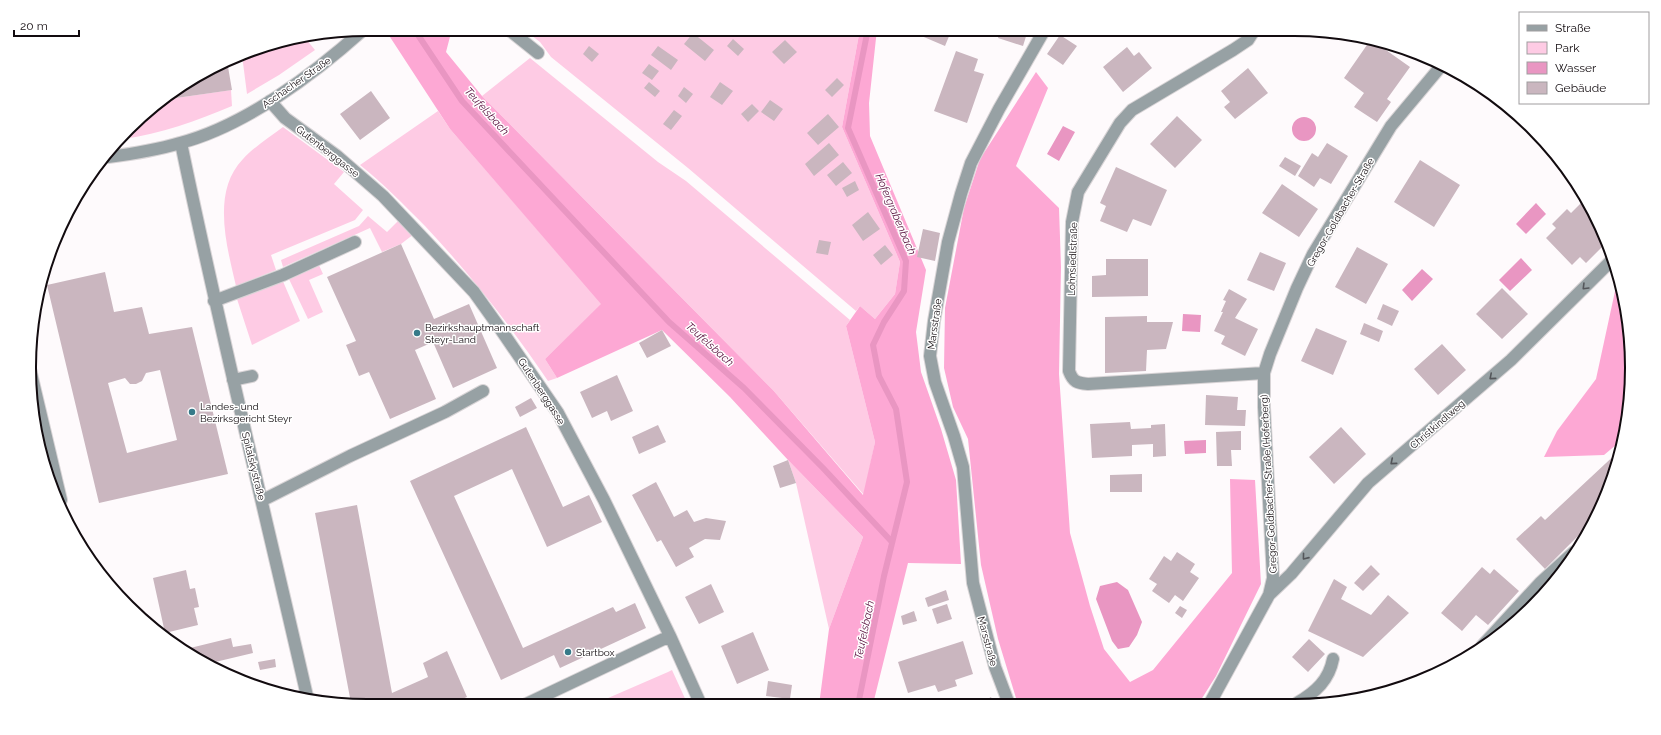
<svg xmlns="http://www.w3.org/2000/svg" width="1661" height="735" font-family="Raleway,sans-serif">
<style>
.green{fill:#fecbe4}
.forest{fill:#fda8d4}
.water{fill:#e996c2}
.lines{fill:none;stroke-linecap:round;stroke-linejoin:round}
.stream{stroke:#e996c2;stroke-width:6}
.building{fill:#cab6bf;fill-rule:evenodd}
.minor-casing{stroke:#d8d4d6;stroke-width:14}
.minor{stroke:#97a1a4;stroke-width:12}
.oneway{stroke:#54565a}
.poi-dot{fill:#367a89;stroke:#fff;stroke-width:1.5}
.labels{text-anchor:middle;stroke-width:3;stroke-linejoin:round;paint-order:stroke}
.street-label{font-size:10px;fill:#120b0f;stroke:#fff}
.poi-label{font-size:10px;fill:#120b0f;stroke:#fff;text-anchor:start}
.water-label{font-size:11px;font-style:italic;fill:#59103e;stroke:#fff}
.rim{fill:none;stroke:#120b0f;stroke-width:2}
</style>
<rect width="100%" height="100%" fill="#fefafc"/>
<!-- green -->
<path class="green" d="M 523,29 L 544,29 L 548,34 L 551,29 L 860,29 L 842,127 L 900,262 L 895,294 L 875,319 L 860,306 L 856,311 L 688,168 L 551,57 L 540,42 Z
M 306,39 L 315,50 L 279,75 L 247,94 L 242,55 L 258,47 Z
M 530,58 L 658,162 L 686,181 L 850,320 L 846,326 L 875,442 L 864,495 L 773,390 L 482,96 Z
M 231,90 L 232,106 C 196,121 161,134 123,139 L 136,123 L 144,122 L 143,115 L 144,113 L 162,100 Z
M 438,111 L 450,129 L 602,304 L 545,359 L 557,378 L 548,381 C 510,325 471,275 425,226 C 404,205 383,183 360,165 Z
M 283,127 L 344,172 L 334,184 L 363,210 L 355,220 L 271,255 L 276,270 L 236,286 C 227,247 211,192 243,159 C 254,147 270,137 283,127 Z
M 368,216 L 387,232 L 398,221 L 414,234 L 401,244 L 382,252 L 370,228 L 283,267 L 281,260 L 359,226 Z
M 318,263 L 323,274 L 309,280 L 323,312 L 308,319 L 288,277 Z
M 282,279 L 300,321 L 252,345 L 237,299 Z
M 788,460 L 863,537 L 829,629 L 796,483 Z
M 672,670 L 688,705 L 592,705 L 668,672 Z"/>
<!-- forest -->
<path class="forest" d="M 395,29 L 452,29 L 446,52 L 482,96 L 773,390 L 863,495 L 875,442 L 846,326 L 860,306 L 875,319 L 895,294 L 900,262 L 842,127 L 860,29 L 877,29 L 869,103 L 870,136 L 926,270 L 916,332 L 921,372 L 941,429 L 956,480 L 961,564 L 908,563 L 873,704 L 819,705 L 829,629 L 863,537 L 788,460 L 730,397 L 662,330 L 557,378 L 545,359 L 601,304 L 450,129 L 390,37 Z
M 1036,72 L 1048,88 L 1016,166 L 1059,208 L 1061,267 L 1059,374 L 1070,533 L 1090,606 L 1104,649 L 1130,682 L 1153,670 L 1232,573 L 1230,479 L 1255,480 L 1261,584 L 1216,676 L 1199,703 L 1019,704 L 1016,698 L 998,639 L 981,565 L 968,439 L 953,407 L 944,368 L 945,308 L 964,208 L 980,159 Z
M 1620,279 L 1631,346 L 1629,412 L 1623,439 L 1604,455 L 1544,457 L 1557,431 L 1596,379 L 1617,282 Z"/>
<!-- water -->
<path class="water" d="M1292 129a12 12 0 1 1 24 0a12 12 0 1 1-24 0Z
M 1063,126 L 1075,132 L 1059,161 L 1047,154 Z
M 1536,203 L 1546,214 L 1526,234 L 1516,224 Z
M 1521,258 L 1532,270 L 1510,291 L 1499,280 Z
M 1422,269 L 1433,279 L 1412,301 L 1402,290 Z
M 1183,314 L 1201,315 L 1200,332 L 1182,331 Z
M 1206,440 L 1206,453 L 1185,454 L 1184,441 Z
M 1117,582 L 1128,590 L 1142,622 L 1137,635 L 1129,647 L 1118,649 L 1112,641 L 1096,599 L 1100,586 Z"/>
<g class="lines">
<!-- stream -->
<path class="stream" d="M 414,29 L 462,101 L 669,322 L 744,388 L 823,468 L 892,542
M 858,705 L 884,576 L 907,482 L 896,409 L 879,376 L 873,345 L 884,322 L 904,291 L 906,261 L 848,128 L 868,29"/>
</g>
<!-- building -->
<path class="building" d="M 905,29 L 952,29 L 945,46 Z
M 1001,29 L 1028,30 L 1023,46 L 998,38 Z
M 693,33 L 714,50 L 705,61 L 684,44 Z
M 1060,35 L 1077,46 L 1063,65 L 1047,54 Z
M 733,39 L 744,49 L 738,56 L 727,46 Z
M 785,40 L 797,52 L 784,64 L 772,52 Z
M 1369,42 L 1376,43 L 1410,67 L 1387,99 L 1391,102 L 1377,122 L 1354,107 L 1364,93 L 1344,78 Z
M 589,46 L 599,54 L 592,62 L 583,54 Z
M 658,46 L 678,60 L 671,70 L 651,55 Z
M 1127,47 L 1134,56 L 1139,52 L 1152,68 L 1123,92 L 1103,67 Z
M 956,51 L 978,59 L 974,71 L 984,74 L 967,123 L 934,111 Z
M 227,61 L 232,90 L 162,100 L 198,74 Z
M 649,64 L 659,71 L 652,80 L 642,73 Z
M 1248,68 L 1268,93 L 1235,119 L 1224,107 L 1230,102 L 1221,91 Z
M 837,78 L 844,85 L 832,97 L 825,90 Z
M 649,82 L 660,91 L 655,97 L 644,88 Z
M 720,82 L 733,91 L 722,105 L 710,97 Z
M 684,87 L 693,94 L 686,103 L 678,96 Z
M 371,91 L 390,118 L 360,140 L 340,114 Z
M 770,100 L 783,109 L 774,121 L 761,112 Z
M 752,104 L 759,111 L 748,122 L 741,114 Z
M 674,110 L 682,116 L 671,130 L 663,124 Z
M 828,114 L 839,127 L 818,145 L 807,133 Z
M 1177,116 L 1202,140 L 1175,168 L 1150,144 Z
M 829,143 L 839,155 L 814,176 L 805,164 Z
M 1327,143 L 1348,156 L 1331,184 L 1320,178 L 1314,187 L 1298,176 L 1312,153 L 1318,157 Z
M 1285,157 L 1301,166 L 1295,176 L 1279,166 Z
M 1420,160 L 1460,185 L 1434,227 L 1394,202 Z
M 843,162 L 852,173 L 836,186 L 827,175 Z
M 1116,167 L 1167,190 L 1151,226 L 1133,219 L 1127,232 L 1100,221 L 1106,206 L 1100,203 Z
M 855,181 L 859,190 L 847,197 L 842,188 Z
M 1282,184 L 1318,209 L 1299,237 L 1262,213 Z
M 1581,203 L 1598,221 L 1603,234 L 1600,237 L 1606,243 L 1586,263 L 1580,257 L 1572,265 L 1546,238 L 1556,228 L 1552,224 L 1567,209 L 1571,213 Z
M 868,212 L 880,229 L 863,241 L 852,225 Z
M 923,229 L 940,233 L 935,261 L 917,257 Z
M 819,240 L 831,242 L 828,255 L 816,253 Z
M 401,244 L 434,319 L 469,304 L 497,368 L 453,388 L 433,342 L 415,350 L 436,399 L 390,419 L 369,372 L 359,376 L 346,345 L 356,341 L 327,277 Z
M 885,245 L 893,255 L 881,265 L 873,255 Z
M 1357,247 L 1388,264 L 1366,304 L 1335,287 Z
M 1260,252 L 1286,263 L 1274,291 L 1247,280 Z
M 1106,259 L 1148,259 L 1148,296 L 1092,297 L 1092,276 L 1106,275 Z
M 105,272 L 114,312 L 142,307 L 149,334 L 192,327 L 228,474 L 99,503 L 47,285 ZM 160,370 L 177,440 L 127,453 L 108,383 L 125,378 L 130,384 L 136,384 L 142,381 L 146,373 Z
M 1502,288 L 1528,314 L 1502,339 L 1476,314 Z
M 1229,289 L 1247,299 L 1235,318 L 1258,329 L 1245,356 L 1221,344 L 1225,336 L 1214,331 L 1223,312 L 1221,312 L 1226,301 L 1223,300 Z
M 1383,304 L 1399,311 L 1392,326 L 1377,319 Z
M 1147,316 L 1147,322 L 1173,322 L 1166,349 L 1147,350 L 1146,371 L 1105,373 L 1105,317 Z
M 1364,323 L 1383,331 L 1379,342 L 1360,334 Z
M 1316,328 L 1347,341 L 1333,375 L 1301,361 Z
M 662,330 L 671,346 L 647,358 L 639,343 Z
M 1442,344 L 1466,370 L 1438,395 L 1414,369 Z
M 617,375 L 633,411 L 611,421 L 607,411 L 592,418 L 580,392 Z
M 1206,395 L 1238,397 L 1237,410 L 1246,410 L 1245,426 L 1205,425 Z
M 531,398 L 537,408 L 520,417 L 515,407 Z
M 1130,422 L 1131,429 L 1151,428 L 1151,425 L 1165,424 L 1166,456 L 1153,457 L 1153,444 L 1132,445 L 1132,456 L 1092,458 L 1090,424 Z
M 658,425 L 666,442 L 639,454 L 632,437 Z
M 526,427 L 563,507 L 589,495 L 602,522 L 547,547 L 512,469 L 454,496 L 523,648 L 613,607 L 616,612 L 635,603 L 646,628 L 560,668 L 554,655 L 501,680 L 410,481 Z
M 1341,427 L 1366,454 L 1334,484 L 1309,457 Z
M 1241,431 L 1241,450 L 1231,450 L 1232,466 L 1217,466 L 1216,432 Z
M 1620,450 L 1614,477 L 1587,527 L 1545,569 L 1516,539 L 1541,516 L 1545,520 Z
M 788,460 L 796,483 L 780,488 L 773,466 Z
M 1142,474 L 1142,492 L 1110,492 L 1110,475 Z
M 656,482 L 674,517 L 687,510 L 694,522 L 706,518 L 726,521 L 720,540 L 705,539 L 689,548 L 694,557 L 676,567 L 661,540 L 657,542 L 632,495 Z
M 357,505 L 392,693 L 428,677 L 423,663 L 447,651 L 467,697 L 445,706 L 368,706 L 351,703 L 315,513 Z
M 1177,552 L 1195,564 L 1190,572 L 1199,578 L 1183,601 L 1175,595 L 1169,603 L 1152,591 L 1157,584 L 1149,579 L 1164,556 L 1171,561 Z
M 1371,565 L 1380,574 L 1363,591 L 1354,583 Z
M 1482,567 L 1490,574 L 1494,569 L 1519,591 L 1488,625 L 1476,615 L 1462,631 L 1441,613 Z
M 186,570 L 190,589 L 195,588 L 199,607 L 194,608 L 198,625 L 165,633 L 153,578 Z
M 1334,579 L 1347,587 L 1341,599 L 1371,615 L 1388,595 L 1409,613 L 1363,657 L 1308,631 Z
M 711,584 L 724,612 L 699,624 L 685,597 Z
M 946,590 L 949,600 L 928,607 L 925,598 Z
M 947,604 L 952,619 L 937,624 L 932,609 Z
M 1180,606 L 1187,610 L 1182,618 L 1175,613 Z
M 914,611 L 917,621 L 903,625 L 901,616 Z
M 753,632 L 769,670 L 737,684 L 721,646 Z
M 231,638 L 233,647 L 251,644 L 253,653 L 211,663 L 186,649 Z
M 1309,639 L 1325,654 L 1308,672 L 1292,657 Z
M 963,641 L 973,674 L 955,680 L 957,686 L 938,692 L 935,685 L 908,693 L 898,662 Z
M 275,659 L 276,667 L 260,670 L 258,662 Z
M 768,681 L 792,685 L 790,699 L 766,696 Z
M 991,697 L 994,704 L 979,704 Z"/>
<g class="lines">
<!-- minor casing -->
<g class="minor-casing">
<path id="minor" d="M 508,29 L 538,53
M 1255,29 L 1248,40 L 1233,50 L 1132,110 L 1120,123 L 1078,192 L 1072,222 L 1069,371 C 1073,382 1077,383 1088,384 L 1264,373
M 270,101 L 285,118 L 337,156 L 383,196 L 474,292 L 499,327 L 558,413 L 604,500 L 670,636 L 701,705
M 181,143 C 219,328 265,512 307,696
M 108,157 C 132,154 157,150 180,143 C 245,126 314,74 363,30
M 214,301 L 283,275 L 355,242
M 29,365 L 61,500
M 233,380 L 252,376
M 263,500 L 350,456 L 445,412 L 483,391
M 1269,595 L 1291,574 L 1368,483 L 1511,360 L 1613,259
M 1482,646 L 1540,583 L 1574,552
M 1210,703 L 1269,595 L 1273,578 L 1264,407 L 1264,373 L 1270,354 L 1297,288 L 1313,254 L 1391,126 L 1442,65
M 1297,703 C 1316,692 1329,680 1333,659
M 1009,704 L 995,667 L 973,583 L 963,467 L 954,436 L 935,382 L 930,356 L 934,321 L 948,242 L 961,194 L 971,163 L 999,109 L 1045,29
M 522,706 L 670,636"/>
</g>
<!-- minor -->
<use href="#minor" class="minor"/>
</g>
<!-- one-way arrows -->
<defs><path id="oneway-chevron" d="M-2-3.5L2.5 0L-2 3.5" fill="none" stroke-width="1.6" stroke-linecap="round" stroke-linejoin="round"/></defs>
<g class="oneway">
<use href="#oneway-chevron" transform="translate(1585 287) rotate(135)"/>
<use href="#oneway-chevron" transform="translate(1492 377) rotate(139)"/>
<use href="#oneway-chevron" transform="translate(1393 462) rotate(140)"/>
<use href="#oneway-chevron" transform="translate(1305 557) rotate(129)"/>
</g>
<!-- markers -->
<g class="poi-dot">
<circle cx="417" cy="333" r="4"/>
<circle cx="192" cy="412" r="4"/>
<circle cx="568" cy="652" r="4"/>
</g>
<g class="labels">
<!-- street labels -->
<g class="street-label">
<text transform="translate(296 82) rotate(-35)" y="4">Aschacher Straße</text>
<text transform="translate(328 151) rotate(38)" y="4">Gutenberggasse</text>
<text transform="translate(1340 212) rotate(-60)" y="4">Gregor-Goldbacher-Straße</text>
<text transform="translate(1072 259) rotate(-88)" y="4">Lohnsiedlstraße</text>
<text transform="translate(934 324) rotate(-82)" y="4">Marsstraße</text>
<text transform="translate(542 391) rotate(57)" y="4">Gutenberggasse</text>
<text transform="translate(1437 424) rotate(-41)" y="4">Christkindlweg</text>
<text transform="translate(254 466) rotate(76)" y="4">Spitalskystraße</text>
<text transform="translate(1268 484) rotate(-93)" y="4">Gregor-Goldbacher-Straße (Hoferberg)</text>
<text transform="translate(988 641) rotate(75)" y="4">Marsstraße</text>
</g>
<!-- poi labels -->
<g class="poi-label">
<text x="425" y="331">Bezirkshauptmannschaft<tspan x="425" dy="12">Steyr-Land</tspan></text>
<text x="200" y="410">Landes- und<tspan x="200" dy="12">Bezirksgericht Steyr</tspan></text>
<text x="576" y="656">Startbox</text>
</g>
<!-- water labels -->
<g class="water-label">
<text transform="translate(487 111) rotate(48)" y="4">Teufelsbach</text>
<text transform="translate(896 214) rotate(67)" y="4">Hofergrabenbach</text>
<text transform="translate(710 344) rotate(42)" y="4">Teufelsbach</text>
<text transform="translate(864 630) rotate(-78)" y="4">Teufelsbach</text>
</g>
</g>
<!-- crop -->
<path d="M0 0H1661V735H0ZM367 36H1294A331 331 0 0 1 1625 367V368A331 331 0 0 1 1294 699H367A331 331 0 0 1 36 368V367A331 331 0 0 1 367 36Z" fill="#fff" fill-rule="evenodd"/>
<path class="rim" d="M367 36H1294A331 331 0 0 1 1625 367V368A331 331 0 0 1 1294 699H367A331 331 0 0 1 36 368V367A331 331 0 0 1 367 36Z"/>
<!-- legend -->
<rect x="1519" y="12" width="130" height="92" fill="#ffffff" stroke="#a09d9f"/>
<rect x="1527" y="25" width="20" height="6" fill="#97a1a4" stroke="#a09d9f"/>
<text x="1555" y="32" font-size="12" fill="#120b0f">Straße</text>
<rect x="1527" y="42" width="20" height="12" fill="#fecbe4" stroke="#a09d9f"/>
<text x="1555" y="52" font-size="12" fill="#120b0f">Park</text>
<rect x="1527" y="62" width="20" height="12" fill="#e996c2" stroke="#a09d9f"/>
<text x="1555" y="72" font-size="12" fill="#120b0f">Wasser</text>
<rect x="1527" y="82" width="20" height="12" fill="#cab6bf" stroke="#a09d9f"/>
<text x="1555" y="92" font-size="12" fill="#120b0f">Gebäude</text>
<!-- scale -->
<path d="M14 30v6h65v-6" fill="none" stroke="#120b0f" stroke-width="2"/>
<text x="20" y="30" font-size="12" fill="#120b0f" stroke="#ffffff" stroke-width="3" paint-order="stroke">20 m</text>
</svg>
